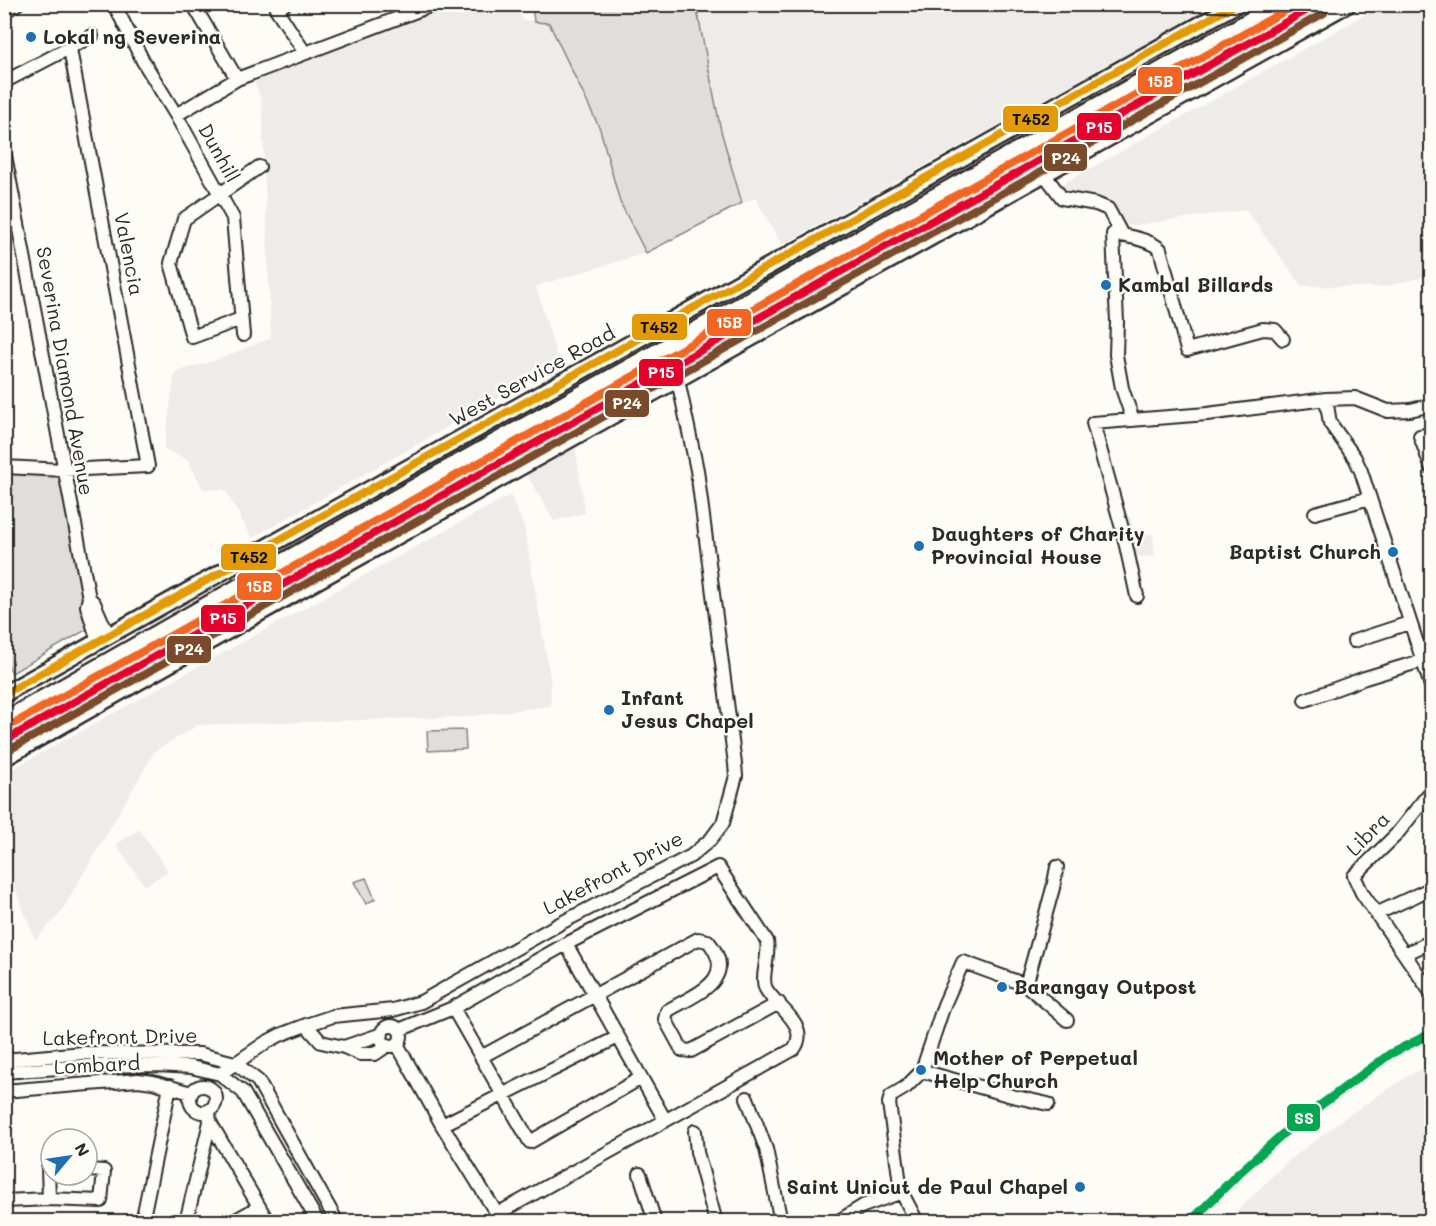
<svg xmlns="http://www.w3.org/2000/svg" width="1436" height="1226" font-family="Mali,sans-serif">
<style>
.built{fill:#edece8}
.green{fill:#dfdeda;stroke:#858482;stroke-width:1.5}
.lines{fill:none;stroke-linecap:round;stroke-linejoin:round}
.minor-casing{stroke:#2b2b2b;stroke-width:16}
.major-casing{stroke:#2b2b2b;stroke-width:20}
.highway-casing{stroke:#2b2b2b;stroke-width:21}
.minor{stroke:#fdfcf7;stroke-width:12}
.major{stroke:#fdfcf7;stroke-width:15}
.highway{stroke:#fdfcf7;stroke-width:16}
.bus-1-casing{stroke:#fdfcf7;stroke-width:12}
.bus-2-casing{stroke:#fdfcf7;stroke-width:12}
.bus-3-casing{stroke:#fdfcf7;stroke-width:12}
.bus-4-casing{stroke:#fdfcf7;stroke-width:12}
.bus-1{stroke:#e4002b;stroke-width:8}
.bus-2{stroke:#7a4b2a;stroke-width:8}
.bus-3{stroke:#f26522;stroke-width:8}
.bus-4{stroke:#e39a04;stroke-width:8}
.rail-1-casing{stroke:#fdfcf7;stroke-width:14}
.rail-1{stroke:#00a651;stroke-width:9}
.poi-dot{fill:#1f6fb2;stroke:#fdfcf7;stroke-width:2}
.labels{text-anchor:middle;stroke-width:5;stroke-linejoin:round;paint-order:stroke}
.poi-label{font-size:20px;font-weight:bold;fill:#2b2b2b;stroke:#fdfcf7;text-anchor:start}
.street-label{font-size:20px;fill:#2b2b2b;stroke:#fdfcf7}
.line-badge{stroke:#fdfcf7;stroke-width:2}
.badge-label{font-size:16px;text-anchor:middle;font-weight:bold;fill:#fff}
.pale-badge-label{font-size:16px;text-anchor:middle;font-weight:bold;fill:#111}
</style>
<rect width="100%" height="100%" fill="#fdfcf7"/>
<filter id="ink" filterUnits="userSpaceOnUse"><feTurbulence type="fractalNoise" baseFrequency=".0167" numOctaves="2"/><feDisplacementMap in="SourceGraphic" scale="12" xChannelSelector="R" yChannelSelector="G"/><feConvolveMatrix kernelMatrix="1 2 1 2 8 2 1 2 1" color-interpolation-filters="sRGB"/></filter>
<g filter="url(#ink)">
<!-- built -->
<path class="built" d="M 457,5 L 516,5 L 523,20 L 549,22 L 600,129 L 620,202 L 646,253 L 536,286 L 559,364 L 252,538 L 225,490 L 203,489 L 188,460 L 164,449 L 175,372 L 214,361 L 271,338 L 262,101 L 253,79 Z
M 696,5 L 1214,5 L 782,245 L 755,198 L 742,203 L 721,131 Z
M 1382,5 L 1431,5 L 1431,275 L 1384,287 L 1302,286 L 1246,210 L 1119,227 L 1113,210 L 1059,186 Z
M 575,445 L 585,513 L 554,521 L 525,472 Z
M 510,495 L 524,526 L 550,677 L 551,706 L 464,717 L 198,725 L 155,751 L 60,914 L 35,940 L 7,867 L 5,867 L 5,773 Z
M 1130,516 L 1134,535 L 1153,534 L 1155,556 L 1129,557 L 1121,518 Z
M 139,829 L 168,871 L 145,886 L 116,845 Z
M 1431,1064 L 1431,1221 L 1227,1221 L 1287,1162 L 1346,1117 L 1405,1078 Z"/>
<!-- green -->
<path class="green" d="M 532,5 L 696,5 L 721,131 L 742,203 L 646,253 L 620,202 L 600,129 L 549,23 L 534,22 Z
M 4,472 L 60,476 L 87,613 L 91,627 L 12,673 L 4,657 Z
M 465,730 L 466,749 L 428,751 L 427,731 Z
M 366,878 L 375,899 L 366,904 L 354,882 Z"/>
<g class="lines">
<!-- minor casing -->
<g class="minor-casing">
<path id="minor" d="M 114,4 L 143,61 L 176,115 L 233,218 L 243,335
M 193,4 L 237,79
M 285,4 L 277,10 L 305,53
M 4,12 L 17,4
M 4,82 L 92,36
M 176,115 L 237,79 L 435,4
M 4,150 L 89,598 L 87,606 L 98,641
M 1044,174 L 1062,198 L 1096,204 L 1108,209 L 1122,235
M 241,319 L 192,337 L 171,263 L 184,219 L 259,167
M 1326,399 L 1330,423 L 1355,458 L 1361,471 L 1432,689
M 1133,420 L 1122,388 L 1116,355 L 1117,322 L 1113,234 C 1128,236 1148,239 1160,249 L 1187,350 L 1263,329 L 1275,330 L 1283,339
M 1432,434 L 1420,436 L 1432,469
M 4,467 L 64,470 L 148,466 L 70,49
M 1315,513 L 1370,498
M 1137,596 L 1123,532 L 1093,423 L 1207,414 L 1326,399 L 1355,398 L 1388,411 L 1410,410 L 1432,405
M 89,598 L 94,603 L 108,635
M 1354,641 L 1409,623
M 1305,700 L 1365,678 L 1421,661
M 1432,794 L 1427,796 L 1396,835 L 1354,876 L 1362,893 L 1432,994
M 1378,913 L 1432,888
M 566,944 L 665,1120
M 1405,954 L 1432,941
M 1026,985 L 1053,888 L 1057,867
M 453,1008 L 530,1142 L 641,1078
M 306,1025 L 321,1042 L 344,1047 L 360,1054 L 375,1054 L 388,1045
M381 1036a10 10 0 1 1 20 0a10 10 0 1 1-20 0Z
M 397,1044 L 442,1125 L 497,1214 L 794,1049 C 811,1025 776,1007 766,989 C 760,978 770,955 767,941 L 718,867 L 566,944 L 453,1008 L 399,1030
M 344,1047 L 382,1034
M 481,1057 L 698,939 L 708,941 C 740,980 695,994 667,1011 L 665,1019 L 682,1050 L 691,1051 L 779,1003
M 4,1060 L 83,1053 L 200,1054 L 235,1063 L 258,1081 L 337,1222
M 922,1071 L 1012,1096 L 1048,1104
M 4,1072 L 86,1066 L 158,1065 L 191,1067 L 220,1074 L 243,1092 L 318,1222
M 220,1074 L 265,1043 L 280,1035 L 306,1025 L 333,1016 L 393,1010 L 421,1002 L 559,924 L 691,856 L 711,839 L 723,823 L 736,776 L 735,764 L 697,470 L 678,380
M190 1099a13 13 0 1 1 26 0a13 13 0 1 1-26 0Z
M 4,1091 L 138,1080 L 153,1082 L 191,1093
M 747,1098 L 766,1149 L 781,1222
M 209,1111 L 210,1122 L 268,1222
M 442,1125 L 618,1037
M 695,1131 L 697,1152 L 716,1222
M 640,1174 L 655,1222
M 49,1199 L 48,1168 L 51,1168
M 4,1201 L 49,1199 L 101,1201 L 104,1171 L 87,1170
M 142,1222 L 170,1086
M 186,1222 L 210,1122
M 232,1222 L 259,1207
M 837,1222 L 863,1206 L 902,1192
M 917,1222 L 901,1191 L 889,1103 L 891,1096 L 906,1087 L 922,1071 L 944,1005 L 963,962 L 1026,985 L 1067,1020
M 1083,1222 L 1086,1222"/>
</g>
<!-- major casing -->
<g class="major-casing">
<path id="major" d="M 4,694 L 1237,4
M 4,758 L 238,625 L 1348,4"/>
</g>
<!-- highway casing -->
<g class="highway-casing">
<path id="highway" d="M 4,721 L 371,512 L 1280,4
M 4,741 L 1319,4"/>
</g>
<!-- minor -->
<use href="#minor" class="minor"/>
<!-- major -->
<use href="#major" class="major"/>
<!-- highway -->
<use href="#highway" class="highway"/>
<!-- bus-1 casing -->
<g class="bus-1-casing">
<path id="bus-1" d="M 4,741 L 1318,4"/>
</g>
<!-- bus-2 casing -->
<g class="bus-2-casing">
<path id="bus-2" d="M 9,750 L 1324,13"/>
</g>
<!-- bus-3 casing -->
<g class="bus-3-casing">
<path id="bus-3" d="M 4,729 L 1297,4"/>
</g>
<!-- bus-4 casing -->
<g class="bus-4-casing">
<path id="bus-4" d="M 4,694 L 1236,4"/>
</g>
<!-- bus-1 -->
<use href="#bus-1" class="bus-1"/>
<!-- bus-2 -->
<use href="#bus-2" class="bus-2"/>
<!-- bus-3 -->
<use href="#bus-3" class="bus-3"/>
<!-- bus-4 -->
<use href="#bus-4" class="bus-4"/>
<!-- rail-1 casing -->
<g class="rail-1-casing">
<path id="rail-1" d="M 1190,1222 L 1239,1173 L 1287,1130 L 1390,1054 L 1432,1033"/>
</g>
<!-- rail-1 -->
<use href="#rail-1" class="rail-1"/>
</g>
</g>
<!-- markers -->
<g class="poi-dot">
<circle cx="31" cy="37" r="6"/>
<circle cx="1106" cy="285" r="6"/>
<circle cx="919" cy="546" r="6"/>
<circle cx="1393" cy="552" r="6"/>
<circle cx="609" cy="710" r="6"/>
<circle cx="1002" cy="987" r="6"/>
<circle cx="921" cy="1070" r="6"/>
<circle cx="1080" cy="1187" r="6"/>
</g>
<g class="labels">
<!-- poi labels -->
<g class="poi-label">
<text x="43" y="44">Lokal ng Severina</text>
<text x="1118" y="292">Kambal Billards</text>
<text x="931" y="541">Daughters of Charity<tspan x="931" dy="23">Provincial House</tspan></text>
<text x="1381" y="559" text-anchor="end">Baptist Church</text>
<text x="621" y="705">Infant<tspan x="621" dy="23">Jesus Chapel</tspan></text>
<text x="1014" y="994">Barangay Outpost</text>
<text x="933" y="1065">Mother of Perpetual<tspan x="933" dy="23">Help Church</tspan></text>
<text x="1068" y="1194" text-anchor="end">Saint Unicut de Paul Chapel</text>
</g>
<!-- street labels -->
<g class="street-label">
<text transform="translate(219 153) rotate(61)" y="7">Dunhill</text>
<text transform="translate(129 254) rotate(79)" y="7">Valencia</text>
<text transform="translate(65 371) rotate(80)" y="7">Severina Diamond Avenue</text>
<text transform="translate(532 376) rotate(-29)" y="7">West Service Road</text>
<text transform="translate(1368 834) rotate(-46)" y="7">Libra</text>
<text transform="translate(613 873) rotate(-28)" y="7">Lakefront Drive</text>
<text transform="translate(120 1037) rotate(-1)" y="7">Lakefront Drive</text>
<text transform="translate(97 1065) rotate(-3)" y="7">Lombard</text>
</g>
</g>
<g class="line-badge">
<rect x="1137" y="66" width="46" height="29" rx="6" fill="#f26522"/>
<rect x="1002" y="105" width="57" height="28" rx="6" fill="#e39a04"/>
<rect x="1076" y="112" width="46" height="29" rx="6" fill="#e4002b"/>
<rect x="1043" y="143" width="45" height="29" rx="6" fill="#7a4b2a"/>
<rect x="706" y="308" width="46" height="29" rx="6" fill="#f26522"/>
<rect x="631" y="313" width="57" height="28" rx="6" fill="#e39a04"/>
<rect x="638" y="358" width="46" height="29" rx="6" fill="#e4002b"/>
<rect x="604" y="389" width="46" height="29" rx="6" fill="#7a4b2a"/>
<rect x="220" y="543" width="57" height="28" rx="6" fill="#e39a04"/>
<rect x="236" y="572" width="46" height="29" rx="6" fill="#f26522"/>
<rect x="200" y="604" width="46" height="29" rx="6" fill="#e4002b"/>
<rect x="166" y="635" width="46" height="29" rx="6" fill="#7a4b2a"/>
<rect x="1286" y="1103" width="35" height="29" rx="6" fill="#00a651"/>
</g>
<g class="badge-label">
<text x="1160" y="87">15B</text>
<text x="1099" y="133">P15</text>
<text x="1066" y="164">P24</text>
<text x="729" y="328">15B</text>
<text x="661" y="378">P15</text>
<text x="627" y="409">P24</text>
<text x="259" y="592">15B</text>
<text x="223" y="624">P15</text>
<text x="189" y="655">P24</text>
<text x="1304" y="1124">SS</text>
</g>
<g class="pale-badge-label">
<text x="1031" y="125">T452</text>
<text x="659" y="333">T452</text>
<text x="249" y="563">T452</text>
</g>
<!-- margin -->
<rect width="1436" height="1226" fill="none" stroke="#fdfcf7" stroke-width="24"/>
<rect x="12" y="12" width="1412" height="1202" fill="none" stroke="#2b2b2b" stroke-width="2" filter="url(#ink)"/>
<!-- north arrow -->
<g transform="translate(69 1157) rotate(61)"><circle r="28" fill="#fdfcf7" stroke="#a9a8a5" stroke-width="1.5"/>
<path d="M0-4.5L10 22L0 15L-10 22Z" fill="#1f6fb2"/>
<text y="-9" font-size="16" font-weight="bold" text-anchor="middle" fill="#2b2b2b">N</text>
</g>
</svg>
